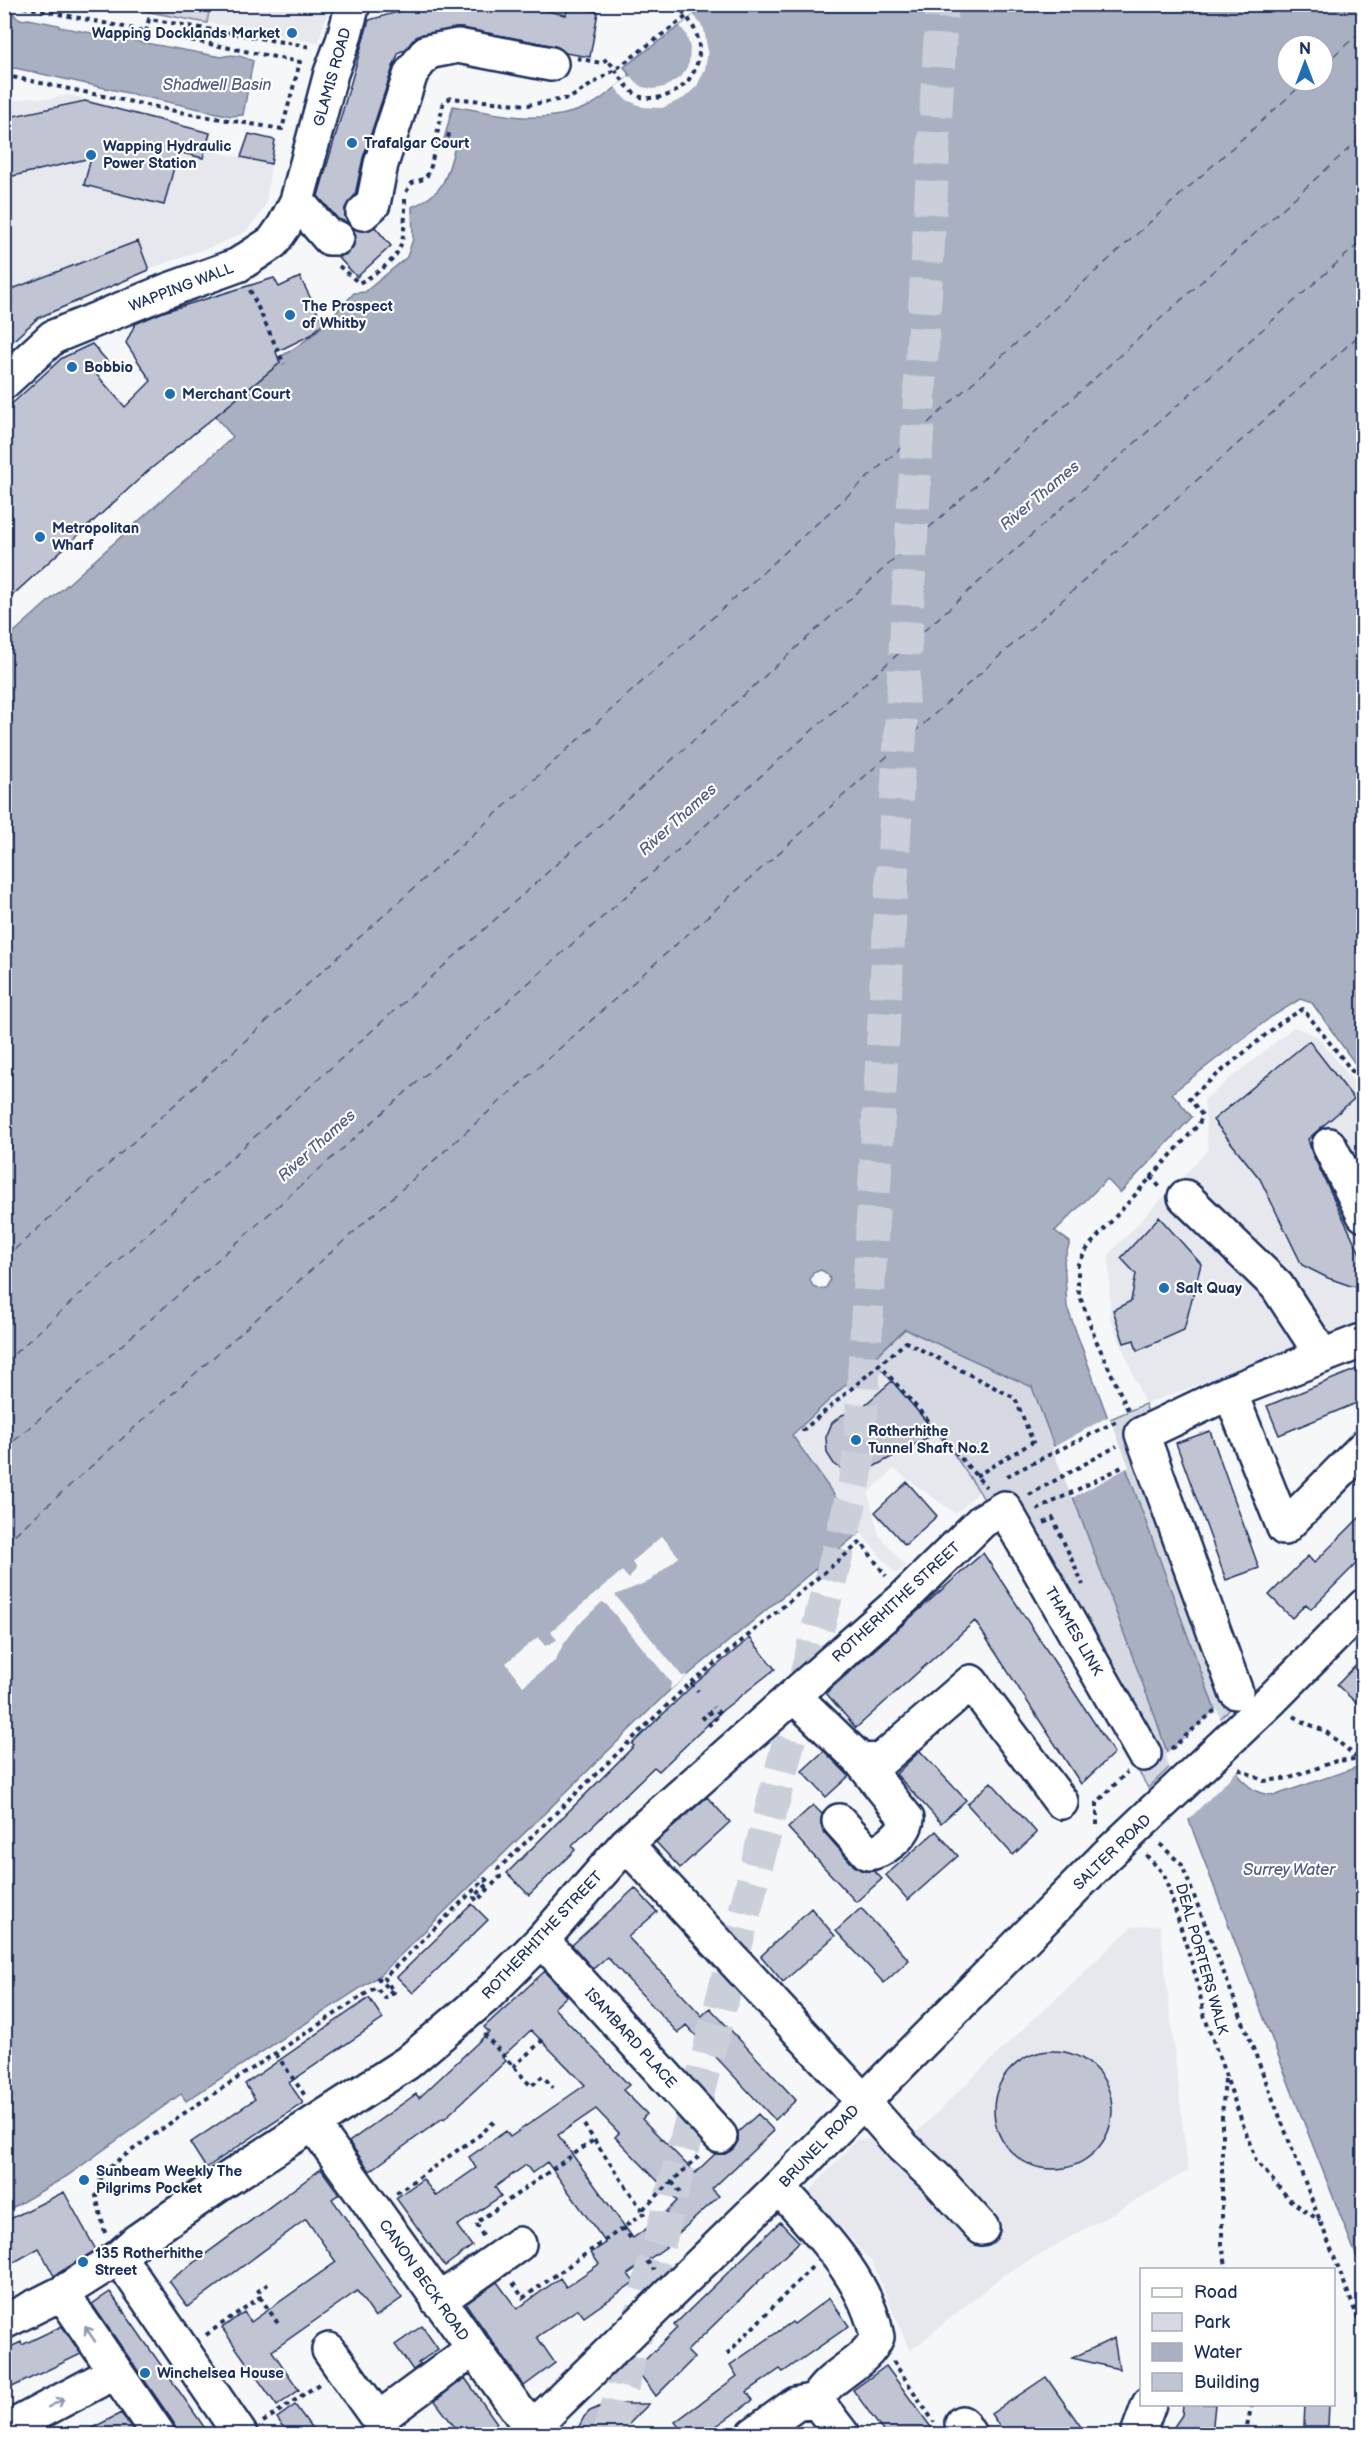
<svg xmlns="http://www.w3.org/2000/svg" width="1368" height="2439" font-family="'Balsamiq Sans',sans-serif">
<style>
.built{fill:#e6e8ee}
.green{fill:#d6d9e2;stroke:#7884a0;stroke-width:1.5}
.water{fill:#a9b0c1;stroke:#707c99;stroke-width:1.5;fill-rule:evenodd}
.pier{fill:#f6f7f9}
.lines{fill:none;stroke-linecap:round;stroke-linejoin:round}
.ferry{stroke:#4d5c81;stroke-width:1.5;stroke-dasharray:8 6;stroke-linecap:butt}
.building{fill:#c0c4d3;stroke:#1b2f5e;stroke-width:1.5;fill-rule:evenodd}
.major-tunnel{stroke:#cacfda;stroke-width:33;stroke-dasharray:33 16;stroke-linecap:butt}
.minor-casing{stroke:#1b2f5e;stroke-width:38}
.major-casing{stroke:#1b2f5e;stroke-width:38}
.path{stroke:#1b2f5e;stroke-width:4;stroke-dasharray:4.5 4.5;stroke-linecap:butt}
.minor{stroke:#fff;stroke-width:33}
.major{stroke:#fff;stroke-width:33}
.oneway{stroke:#8d97ae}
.poi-dot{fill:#1f6fb2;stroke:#fff;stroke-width:2}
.labels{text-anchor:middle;stroke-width:4.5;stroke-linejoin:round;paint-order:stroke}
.poi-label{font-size:15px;font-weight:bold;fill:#1b2f5e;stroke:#fff;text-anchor:start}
.street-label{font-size:15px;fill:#1b2f5e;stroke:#fff}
.water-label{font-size:16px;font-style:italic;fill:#4d5c81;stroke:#fff}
</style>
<rect width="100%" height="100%" fill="#f6f7f9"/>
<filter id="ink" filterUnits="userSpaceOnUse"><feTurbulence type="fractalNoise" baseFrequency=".0167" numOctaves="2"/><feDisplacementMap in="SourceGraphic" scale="12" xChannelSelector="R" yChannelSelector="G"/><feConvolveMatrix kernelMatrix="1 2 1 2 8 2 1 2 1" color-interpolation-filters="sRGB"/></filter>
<g filter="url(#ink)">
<!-- built -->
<path class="built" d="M 113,5 L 330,5 L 318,43 Z
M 69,95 L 213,132 L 208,150 L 271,164 L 266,204 L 257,219 L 245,232 L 219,244 L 149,269 L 138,242 L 9,290 L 5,283 L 5,103 L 31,97 L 50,99 Z
M 1294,1027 L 1317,1036 L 1363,1093 L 1363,1325 L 1145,1404 L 1110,1317 L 1109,1254 L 1208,1150 L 1204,1100 Z
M 870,1362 L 882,1370 L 949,1447 L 979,1491 L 956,1514 L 894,1469 L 868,1493 L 879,1535 L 906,1566 L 896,1574 L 860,1532 L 791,1435 Z
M 1160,1925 L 1188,2171 L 1003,2275 L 910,2351 L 873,2264 L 809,2192 L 856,2140 L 870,2139 L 889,2159 L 1022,2030 L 1132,1927 Z"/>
<!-- green -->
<path class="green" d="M 113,5 L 210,5 L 207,23 Z
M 1043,1278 L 1108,1420 L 1145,1404 L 1252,1688 L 1148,1788 L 979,1491 L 949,1447 L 882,1370 L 870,1362 L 905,1329 Z"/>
<!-- water -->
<path class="water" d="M 4,5 L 8,5 L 16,17 L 23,20 L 28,19 L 59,25 L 59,27 L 221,57 C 233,53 241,56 253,61 L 243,115 L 231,116 L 15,68 L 5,70 Z
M 699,5 L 1363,5 L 1363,1075 L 1312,1003 L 1300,999 L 1271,1017 L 1172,1093 L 1192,1117 L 1120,1193 L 1107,1179 L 1055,1231 L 1070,1242 L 1064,1260 L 1067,1307 L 1240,1778 C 1252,1790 1259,1795 1276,1795 L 1363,1765 L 1363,2273 L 1297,2105 L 1191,1826 L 1157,1722 L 1032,1387 L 905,1329 L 792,1435 L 860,1532 L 670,1690 L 379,1976 L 186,2101 L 181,2094 L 67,2176 L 5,2212 L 4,641 L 233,437 L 214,415 L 280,363 L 280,357 C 311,340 331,319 354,293 L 365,292 L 407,257 L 413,239 L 412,207 C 447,192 446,177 456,143 L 450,141 L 449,144 L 443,143 L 453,106 C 497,114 545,127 589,106 C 603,99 617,86 630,76 L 624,67 L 704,8 ZM 1287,45 L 1323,45 L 1323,81 L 1287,81 ZM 821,1270 L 828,1274 L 830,1280 L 826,1288 L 820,1289 L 813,1286 L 810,1280 L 813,1273 Z"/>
<!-- pier -->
<path class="pier" d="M 694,15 L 704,29 L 708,52 L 705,69 L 697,86 L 684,98 L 662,108 L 643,107 L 625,99 L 615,87 L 630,76 L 642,87 L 653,89 L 665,87 L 682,76 L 689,63 L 690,48 L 686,34 L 680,26 Z
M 1109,1416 L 1129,1467 L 1072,1498 L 1052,1448 Z
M 662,1536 L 679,1557 L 650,1581 L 615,1595 L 682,1676 L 689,1675 L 670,1690 L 671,1682 L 606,1604 L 602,1602 L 578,1625 L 563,1645 L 555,1661 L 523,1686 L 506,1663 L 538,1637 L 545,1646 L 557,1640 L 551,1631 L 622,1571 L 629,1579 L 636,1569 L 632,1562 Z
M 1217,1709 L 1239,1769 L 1187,1821 L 1165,1755 Z"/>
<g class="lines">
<!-- ferry -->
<path class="ferry" d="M 1323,65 L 1364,29
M 4,1259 L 1306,81
M 4,1363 L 1364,135
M 4,1450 L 1364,239
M 4,1544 L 1364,331"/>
</g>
<!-- building -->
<path class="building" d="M 426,4 L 513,4 L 566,15 L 568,5 L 598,12 L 590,57 L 565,53 L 555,46 L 462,28 L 423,34 L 413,40 L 405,50 L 399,52 L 393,67 L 363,158 L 355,195 L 345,208 L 345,216 L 348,223 L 338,219 L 318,196 L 369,20 Z
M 85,101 L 210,133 L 203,158 L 178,152 L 164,205 L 84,185 L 91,158 L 4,178 L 4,118 Z
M 249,134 L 275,140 L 271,164 L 241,157 Z
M 375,227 L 391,246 L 357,277 L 338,257 L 347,254 L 353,247 L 356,237 L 353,228 L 366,231 Z
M 138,241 L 149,270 L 38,318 L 4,349 L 4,292 Z
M 300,277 L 323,323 L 311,335 L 276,352 L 280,363 L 147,472 L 4,603 L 4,411 L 62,358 L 92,344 L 109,363 L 97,375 L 125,407 L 151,381 L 126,343 L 135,324 L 163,312 L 274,278 L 279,287 Z
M 1309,1041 L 1354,1099 L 1308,1139 L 1312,1153 L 1364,1262 L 1364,1288 L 1351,1286 L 1328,1278 L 1302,1265 L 1260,1179 L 1213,1120 Z
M 1159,1217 L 1201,1264 L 1184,1330 L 1137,1351 L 1134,1340 L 1124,1343 L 1113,1310 L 1131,1301 L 1136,1274 L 1121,1258 Z
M 1364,1366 L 1364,1400 L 1279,1435 L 1267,1406 Z
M 892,1381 L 936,1433 L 864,1472 L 853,1473 L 843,1470 L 834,1464 L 827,1453 L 826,1437 L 832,1423 L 842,1415 L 860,1409 Z
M 1210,1431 L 1259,1568 L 1226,1580 L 1176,1443 Z
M 907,1482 L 937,1516 L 905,1545 L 875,1512 Z
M 1364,1513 L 1364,1556 L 1311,1609 L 1306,1604 L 1292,1618 L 1269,1595 L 1308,1556 L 1314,1563 Z
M 983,1553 L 1114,1753 L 1081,1784 L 975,1621 L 856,1728 L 826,1693 Z
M 750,1638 L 775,1669 L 723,1710 L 659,1771 L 654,1767 L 572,1846 L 575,1850 L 529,1895 L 507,1873 L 634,1746 L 632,1744 L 691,1687 Z
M 1364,1657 L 1364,1710 L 1337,1685 Z
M 824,1751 L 849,1776 L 826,1797 L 802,1771 Z
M 920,1751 L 966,1800 L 941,1823 L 896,1774 Z
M 991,1782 L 1037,1833 L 1013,1855 L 967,1804 Z
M 707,1797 L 730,1822 L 680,1868 L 656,1842 Z
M 813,1805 L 822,1814 L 821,1824 L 825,1833 L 854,1866 L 863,1871 L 874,1871 L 882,1879 L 856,1902 L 788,1828 Z
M 936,1831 L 958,1856 L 908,1900 L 886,1875 Z
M 635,1888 L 657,1912 L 628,1937 L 702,2016 L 710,2008 L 796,2100 L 775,2120 L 686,2025 L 678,2033 L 607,1957 L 593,1969 L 572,1945 Z
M 472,1904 L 488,1920 L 413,1993 L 397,1977 Z
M 811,1908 L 835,1936 L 783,1982 L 761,1956 Z
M 861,1908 L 909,1960 L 884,1983 L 836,1931 Z
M 545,1971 L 567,1996 L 554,2008 L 629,2085 L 623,2090 L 647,2114 L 642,2119 L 695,2173 L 715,2154 L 725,2154 L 733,2149 L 738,2141 L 738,2132 L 758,2114 L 774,2131 L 712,2189 L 719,2196 L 668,2243 L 669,2245 L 628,2274 L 634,2282 L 584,2317 L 578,2309 L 537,2337 L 555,2363 L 524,2386 L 466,2304 L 497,2282 L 517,2309 L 560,2278 L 566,2287 L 599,2264 L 591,2253 L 606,2243 L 547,2162 L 532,2173 L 526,2165 L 495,2187 L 501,2196 L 457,2226 L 472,2246 L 445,2266 L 396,2198 L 423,2179 L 436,2196 L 476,2168 L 469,2157 L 506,2131 L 510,2137 L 585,2085 L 531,2030 L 502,2057 L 506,2061 L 444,2119 L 443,2118 L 370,2171 L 349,2142 L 416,2094 L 419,2098 L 489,2032 L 484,2027 ZM 596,2109 L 619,2133 L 615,2137 L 677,2201 L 666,2212 L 668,2213 L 633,2238 L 558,2135 Z
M 369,1998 L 383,2019 L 289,2083 L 303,2103 L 206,2168 L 190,2143 L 255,2099 L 245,2084 Z
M994 2110a59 59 0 1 1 118 0a59 59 0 1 1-118 0Z
M 321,2169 L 339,2194 L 332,2199 L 402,2298 L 375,2317 L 357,2291 L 272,2351 L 299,2390 L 277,2406 L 222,2328 L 244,2312 L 251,2322 L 336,2262 L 306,2219 L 188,2307 L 169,2281 Z
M 64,2192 L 96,2250 L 54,2276 L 39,2248 L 4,2268 L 4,2222 Z
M 780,2222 L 799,2242 L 687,2351 L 694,2358 L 656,2396 L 636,2369 L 677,2328 L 674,2325 Z
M 110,2292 L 209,2434 L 176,2434 L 174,2423 L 92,2304 Z
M 829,2298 L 849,2326 L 783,2372 L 780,2369 L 747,2392 L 753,2400 L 705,2434 L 684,2434 L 675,2422 L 737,2376 L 730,2365 L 792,2322 L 794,2324 Z
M 62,2326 L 81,2354 L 4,2391 L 4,2350 L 21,2342 L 22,2345 Z
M 422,2326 L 438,2349 L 418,2363 L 421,2364 L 413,2370 L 395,2345 Z
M 1114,2338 L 1119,2369 L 1072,2358 Z
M 886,2366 L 936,2434 L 885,2434 L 853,2390 Z
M 1046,2377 L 1086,2434 L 1005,2434 L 991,2414 Z
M 465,2378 L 497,2423 L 481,2434 L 460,2434 L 435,2401 Z
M 606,2404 L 649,2404 L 619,2434 L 575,2434 L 584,2417 L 590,2411 Z
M 1183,2404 L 1215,2404 L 1212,2434 L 1169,2434 L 1182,2415 Z
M 1305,2404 L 1329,2404 L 1328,2426 L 1304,2426 Z
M 295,2405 L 316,2434 L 289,2434 L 277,2418 Z
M 121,2413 L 136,2434 L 81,2434 Z"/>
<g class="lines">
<!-- major-tunnel -->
<path class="major-tunnel" d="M 608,2434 L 616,2411 L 851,1500 L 859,1458 L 942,4"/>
<!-- minor casing -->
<g class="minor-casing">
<path id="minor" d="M 297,201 L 329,238 L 337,238
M 363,213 L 373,204 L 381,164 L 411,73 L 427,52 L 458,46 L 551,64
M 4,382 L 53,337 L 166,291 L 238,265 L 273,242 L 284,226 L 297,201 L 331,73 L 343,41 L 353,4
M 1329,1145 L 1364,1215
M 1185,1197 L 1277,1286 L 1322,1355
M 1230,1392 L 1284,1528 L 1364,1447
M 1236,1692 L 1142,1434 L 1230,1392 L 1364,1340
M 794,1696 L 860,1760 L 880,1761 L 971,1682 L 1061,1802
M 839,1821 L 868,1853 C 883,1852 905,1834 907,1819 L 860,1760
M 626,1844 L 845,2081 L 903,2147 L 938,2180 L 982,2228
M 542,1940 L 720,2136
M 310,2126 L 318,2131 L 520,2413 L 541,2434
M 119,2257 L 240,2434
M 62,2293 L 158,2434
M 438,2301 L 519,2244
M 4,2322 L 62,2293 L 119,2257 L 137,2241 L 223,2182 L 407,2063 L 485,1997 L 542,1940 L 626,1844 L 903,1599 L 982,1521 L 1004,1508 L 1144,1754
M 329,2350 L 378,2419 L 473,2349
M 816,2400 L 842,2434
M 962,2423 L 969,2434
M 4,2431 L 115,2372
M 754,2434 L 796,2404 L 816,2400 C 830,2373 865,2365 877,2337 C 866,2277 817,2231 779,2187
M 1138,2434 L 1149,2404"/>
</g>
<!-- major casing -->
<g class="major-casing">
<path id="major" d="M 526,2434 L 779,2187 L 1105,1857 L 1272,1699 L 1364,1606"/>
</g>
<!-- path -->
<path class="path" d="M 146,32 L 149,19 L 311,47
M 577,58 L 601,63 L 607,59 C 618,71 626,91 641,97 C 648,99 658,98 665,96 C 691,88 706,59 696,33 C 694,27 690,22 687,16
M 4,78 L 12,77 L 185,113 L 282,129 L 300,62 L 24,7 L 24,4
M 436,142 L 446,145 L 450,130
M 406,192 L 412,183 L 426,178 L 431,166 L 443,104 L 450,98 L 528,105 L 570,98 L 616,69 L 687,16 L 680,9 L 665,4
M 339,266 L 359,283 C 403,259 405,247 405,199
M 250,290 L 284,364
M 1150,1177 L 1160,1187
M 878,1363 L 986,1487
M 1128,1410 L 1095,1338 L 1078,1290 L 1078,1264 L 1089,1246 L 1199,1124 L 1202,1115 L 1189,1098 L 1280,1023 L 1303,1009 L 1364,1086
M 802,1431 L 906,1342 L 1015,1398 L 1033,1442 L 976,1476
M 1007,1476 L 1117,1421
M 1029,1495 L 1117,1446
M 1037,1510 L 1124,1466
M 1044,1523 L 1053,1518 L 1083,1585
M 691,1683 L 698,1691
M 708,1711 L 715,1719 L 720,1714 L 713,1707
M 702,1716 L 714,1729
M 1294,1716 L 1303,1722 L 1325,1731 L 1358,1758
M 1171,1749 L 1215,1710
M 1239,1769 L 1264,1781 L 1290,1778 L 1336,1761 L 1364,1758
M 1097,1825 L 1097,1803 L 1127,1772
M 1160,1844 L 1182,1865 L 1364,2334
M 1146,1855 L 1164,1874 L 1197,1980 L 1204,2015 L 1256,2161 L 1290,2200 L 1320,2221
M 377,1977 L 392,1993
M 484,2034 L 531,2086 L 543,2076 L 553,2088
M 276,2054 L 306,2097
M 513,2067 L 544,2039
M 1225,2079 L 1222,2116 L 1222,2245 L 1227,2270
M 584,2125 L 642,2210
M 672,2182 L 683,2196
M 396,2193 L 481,2134 L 496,2120
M 623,2227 L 631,2239
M 105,2233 L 96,2196 L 103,2171 L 183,2114 L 376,1987 L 385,1998 L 394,1992 L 384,1978 L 485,1879 L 489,1883 L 474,1897 L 477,1901 L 500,1877 L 498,1869 L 686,1687 L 861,1542 L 886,1576
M 483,2236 L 476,2223 L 594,2140
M 647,2261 L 654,2270
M 513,2283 L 523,2298 L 644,2213 L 642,2210 L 700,2155
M 260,2297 L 279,2325
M 206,2335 L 260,2297 L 257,2292 L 271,2282
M 727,2354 L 812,2267
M 893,2361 L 934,2422
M 263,2422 L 319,2384
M 927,2434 L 936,2428
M 1245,2434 L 1252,2404"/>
<!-- minor -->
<use href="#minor" class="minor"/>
<!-- major -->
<use href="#major" class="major"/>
</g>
<!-- one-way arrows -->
<defs><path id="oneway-shaft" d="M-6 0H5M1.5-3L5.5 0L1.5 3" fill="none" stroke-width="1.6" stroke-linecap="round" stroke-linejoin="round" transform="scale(1.5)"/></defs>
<g class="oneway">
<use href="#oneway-shaft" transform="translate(90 2334) rotate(-124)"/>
<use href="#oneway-shaft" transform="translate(56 2403) rotate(-28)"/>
</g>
</g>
<!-- markers -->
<g class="poi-dot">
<circle cx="292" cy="33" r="6"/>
<circle cx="352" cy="143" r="6"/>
<circle cx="91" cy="155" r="6"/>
<circle cx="290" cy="315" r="6"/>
<circle cx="72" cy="367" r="6"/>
<circle cx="170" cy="394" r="6"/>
<circle cx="40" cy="537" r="6"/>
<circle cx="1164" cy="1288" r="6"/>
<circle cx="856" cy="1440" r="6"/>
<circle cx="84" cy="2180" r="6"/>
<circle cx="83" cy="2262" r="6"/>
<circle cx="145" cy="2373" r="6"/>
</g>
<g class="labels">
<!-- poi labels -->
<g class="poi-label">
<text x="280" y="38" text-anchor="end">Wapping Docklands Market</text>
<text x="364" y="148">Trafalgar Court</text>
<text x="103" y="151">Wapping Hydraulic<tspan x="103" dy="17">Power Station</tspan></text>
<text x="302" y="311">The Prospect<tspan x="302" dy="17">of Whitby</tspan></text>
<text x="84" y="372">Bobbio</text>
<text x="182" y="399">Merchant Court</text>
<text x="52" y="533">Metropolitan<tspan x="52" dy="17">Wharf</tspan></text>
<text x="1176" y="1293">Salt Quay</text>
<text x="868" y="1436">Rotherhithe<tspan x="868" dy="17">Tunnel Shaft No.2</tspan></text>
<text x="96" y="2176">Sunbeam Weekly The<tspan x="96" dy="17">Pilgrims Pocket</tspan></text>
<text x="95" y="2258">135 Rotherhithe<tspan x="95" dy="17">Street</tspan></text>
<text x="157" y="2378">Winchelsea House</text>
</g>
<!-- street labels -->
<g class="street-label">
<text transform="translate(332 77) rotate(-74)" y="5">GLAMIS ROAD</text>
<text transform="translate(181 287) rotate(-21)" y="5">WAPPING WALL</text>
<text transform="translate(896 1602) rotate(-43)" y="5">ROTHERHITHE STREET</text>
<text transform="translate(1074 1631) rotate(60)" y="5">THAMES LINK</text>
<text transform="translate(1112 1852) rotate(-44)" y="5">SALTER ROAD</text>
<text transform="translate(542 1935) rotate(-47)" y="5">ROTHERHITHE STREET</text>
<text transform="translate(1202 1959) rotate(74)" y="5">DEAL PORTERS WALK</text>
<text transform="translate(631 2038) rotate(48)" y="5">ISAMBARD PLACE</text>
<text transform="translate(819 2146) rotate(-46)" y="5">BRUNEL ROAD</text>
<text transform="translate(424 2280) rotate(55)" y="5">CANON BECK ROAD</text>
</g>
<!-- water labels -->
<g class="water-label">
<text x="217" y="90">Shadwell Basin</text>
<text transform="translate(1039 495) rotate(-40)" y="6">River Thames</text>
<text transform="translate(677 819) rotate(-42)" y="6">River Thames</text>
<text transform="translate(316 1145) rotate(-42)" y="6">River Thames</text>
<text x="1289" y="1875">Surrey Water</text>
</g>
</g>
<!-- margin -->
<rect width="1368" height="2439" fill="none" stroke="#fff" stroke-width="24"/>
<rect x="12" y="12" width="1344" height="2415" fill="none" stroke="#1b2f5e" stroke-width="2" filter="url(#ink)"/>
<!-- legend -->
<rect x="1140" y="2268" width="195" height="138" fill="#ffffff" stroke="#a4acbf" stroke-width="1.5"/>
<rect x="1152" y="2288" width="30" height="9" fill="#ffffff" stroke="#a4acbf" stroke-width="1.5"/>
<text x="1194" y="2298" font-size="18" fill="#1b2f5e">Road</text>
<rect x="1152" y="2313" width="30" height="18" fill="#d6d9e2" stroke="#a4acbf" stroke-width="1.5"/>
<text x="1194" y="2328" font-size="18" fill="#1b2f5e">Park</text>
<rect x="1152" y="2343" width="30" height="18" fill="#a9b0c1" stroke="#a4acbf" stroke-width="1.5"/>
<text x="1194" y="2358" font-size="18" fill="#1b2f5e">Water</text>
<rect x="1152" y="2373" width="30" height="18" fill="#c0c4d3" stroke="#a4acbf" stroke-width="1.5"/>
<text x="1194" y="2388" font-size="18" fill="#1b2f5e">Building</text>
<!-- north arrow -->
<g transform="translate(1305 63)"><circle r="28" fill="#ffffff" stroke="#a4acbf" stroke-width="1.5"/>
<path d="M0-4.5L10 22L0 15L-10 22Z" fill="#1f6fb2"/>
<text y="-9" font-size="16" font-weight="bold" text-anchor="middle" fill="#1b2f5e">N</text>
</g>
</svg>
